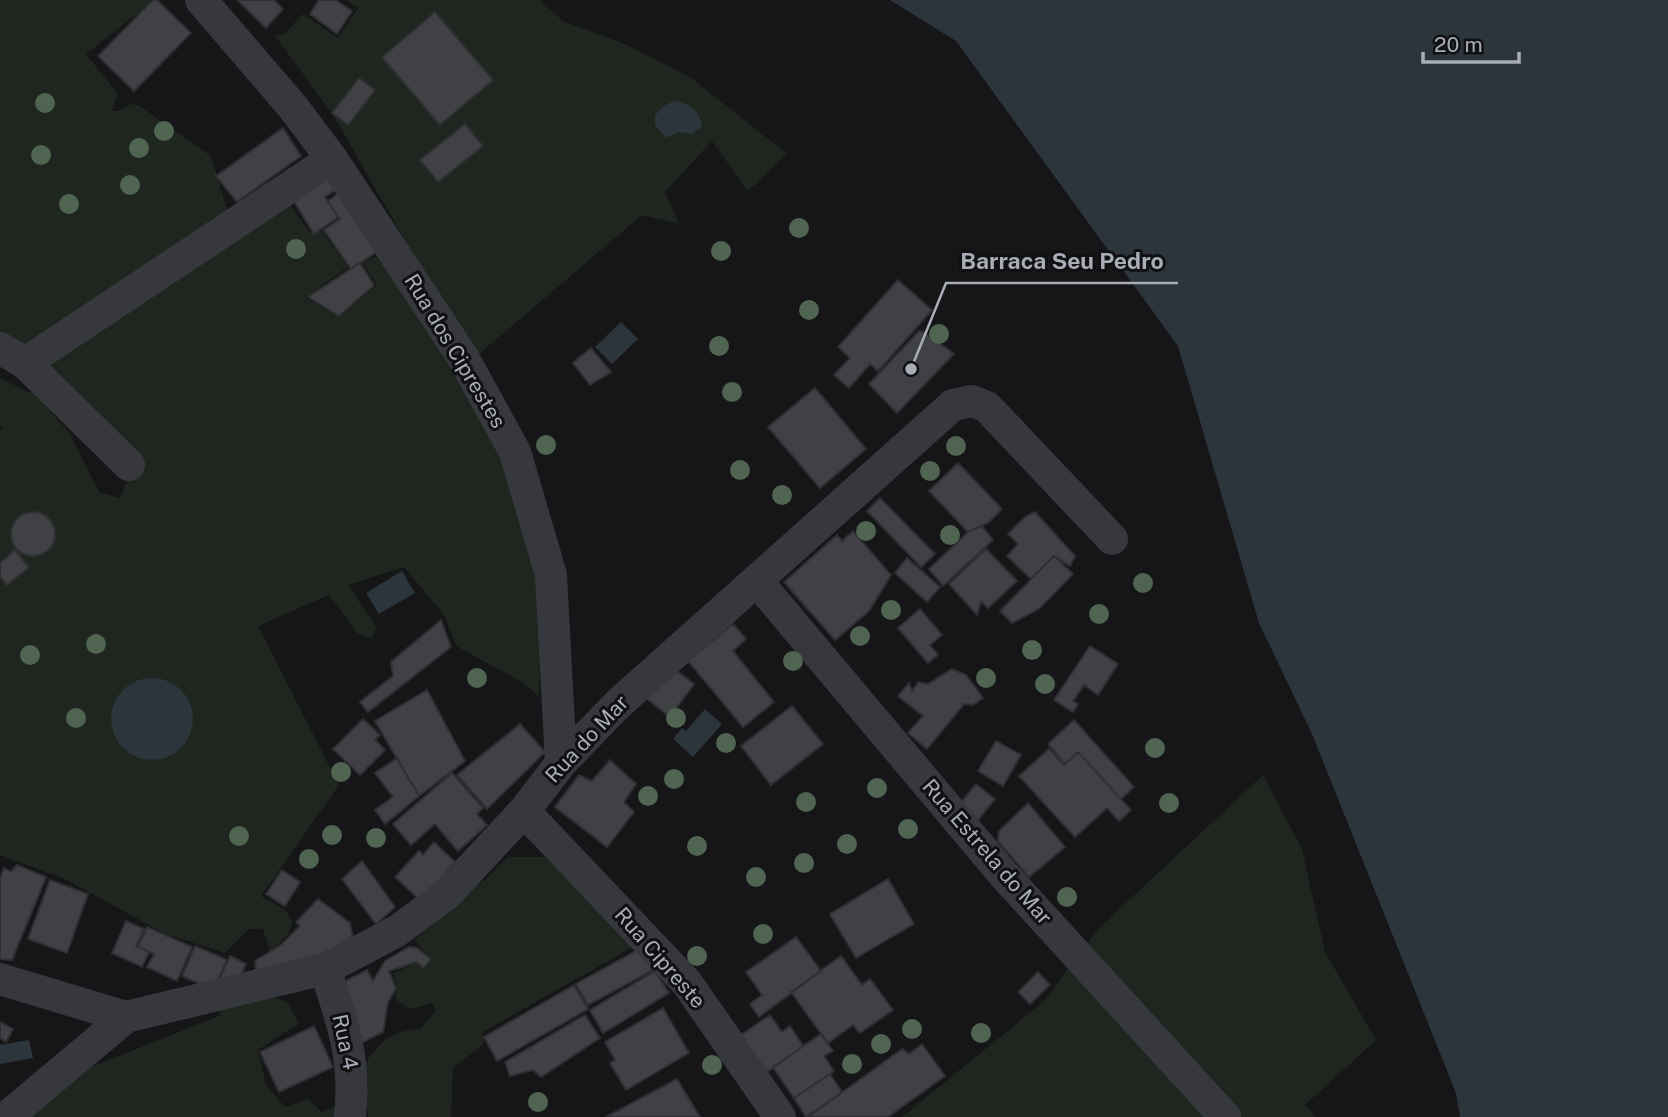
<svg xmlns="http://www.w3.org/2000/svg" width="1668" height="1117" font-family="'Public Sans',sans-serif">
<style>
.green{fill:#1e261f}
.water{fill:#2c353c}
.building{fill:#404145;stroke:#303034;stroke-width:2}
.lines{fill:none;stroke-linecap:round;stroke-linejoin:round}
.street{stroke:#37383d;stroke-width:32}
.tree{fill:#506452}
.labels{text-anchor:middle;stroke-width:6;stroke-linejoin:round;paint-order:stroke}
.street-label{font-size:21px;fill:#a8adb8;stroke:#111113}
.leader{fill:none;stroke:#a8adb8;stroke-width:2.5}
.callout-dot{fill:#a8adb8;stroke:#111113;stroke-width:2.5}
.callout-label{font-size:23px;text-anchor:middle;font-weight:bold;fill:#a8adb8;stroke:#111113;stroke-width:6;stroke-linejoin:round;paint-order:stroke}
</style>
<rect width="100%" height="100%" fill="#161618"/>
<!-- green -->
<path class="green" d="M 0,0 L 150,0 L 151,3 L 86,54 L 118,94 L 111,111 L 119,111 L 129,104 L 138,105 L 211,156 L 230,220 L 35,349 L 0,337 Z
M 346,0 L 540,0 L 563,21 L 627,45 L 690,77 L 787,154 L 748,191 L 712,141 L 665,192 L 679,224 L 642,215 L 473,359 L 332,113 L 275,36 L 284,34 L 303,14 L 338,38 L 358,8 Z
M 285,198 L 310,233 L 322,231 L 348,267 L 305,298 L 339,317 L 377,285 L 362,263 L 386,252 L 512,456 L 541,570 L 539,696 L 518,680 L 456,646 L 444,615 L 404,567 L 348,585 L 377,628 L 371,639 L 357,633 L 329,595 L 258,626 L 339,785 L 261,896 L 284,909 L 293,921 L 288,935 L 270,951 L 263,929 L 249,929 L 225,953 L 165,934 L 65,879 L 0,855 L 0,431 L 4,427 L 0,426 L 0,378 L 35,395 L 69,432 L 99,492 L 120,498 L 133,466 L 40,367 Z
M 1263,775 L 1302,849 L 1325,952 L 1376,1040 L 1305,1105 L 1316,1117 L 902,1117 L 1043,1002 L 1099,928 Z
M 508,857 L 553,857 L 642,942 L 483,1032 L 483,1044 L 453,1068 L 451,1117 L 368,1117 L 366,1097 L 357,1074 C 377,1047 385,1031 420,1029 L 436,1011 L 432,1003 L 410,1009 L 395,999 L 397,989 L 393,973 L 416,963 L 425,970 L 432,959 L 414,940 L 447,912 L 456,898 L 485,880 Z
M 263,993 L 287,1002 L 299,1023 L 258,1050 L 266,1085 L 285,1107 L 308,1099 L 322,1112 L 336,1105 L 339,1117 L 28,1117 L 84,1070 L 219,1016 L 222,998 Z"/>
<!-- water -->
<path class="water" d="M 890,0 L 1668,0 L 1668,1117 L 1460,1117 L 1456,1093 L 1312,734 L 1259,623 L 1178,346 L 956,41 Z
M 675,101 C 690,103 701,113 702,127 L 692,134 L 678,132 L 666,138 L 655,125 L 655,115 L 665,105 Z
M 621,322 L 638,339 L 612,364 L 595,347 Z
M 402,571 L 415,593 L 379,614 L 366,593 Z
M111 719a41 41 0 1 1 82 0a41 41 0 1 1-82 0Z
M 705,709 L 722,724 L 693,757 L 673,739 L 682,728 L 686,731 Z
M 29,1040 L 33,1058 L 0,1064 L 0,1045 Z"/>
<!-- building -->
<path class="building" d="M 153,0 L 157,0 L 191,33 L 134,91 L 98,56 Z
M 237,0 L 274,0 L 283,9 L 266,28 Z
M 319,0 L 336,0 L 352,11 L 337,34 L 310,14 Z
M 435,12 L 493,80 L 440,125 L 382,57 Z
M 359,78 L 375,90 L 348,125 L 332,113 Z
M 465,124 L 483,146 L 438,182 L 420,160 Z
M 283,128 L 301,156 L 237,202 L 216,176 Z
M 336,173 L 343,185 L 325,197 L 338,217 L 314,234 L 292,198 Z
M 345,188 L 383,248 L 351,269 L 324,230 L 340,219 L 328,201 Z
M 360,263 L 374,285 L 339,316 L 308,297 Z
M 898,280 L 932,310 L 878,371 L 870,364 L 849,388 L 834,375 L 850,358 L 838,347 Z
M 919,331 L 924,332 L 954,354 L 897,413 L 869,384 Z
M 591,348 L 611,372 L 590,385 L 573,363 Z
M 815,388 L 866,449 L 820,488 L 768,427 Z
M 958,463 L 1002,509 L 988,523 L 968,532 L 929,491 Z
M 880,498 L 935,554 L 921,567 L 867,511 Z
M11 534a22 22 0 1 1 44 0a22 22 0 1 1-44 0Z
M 1035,512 L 1075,556 L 1070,566 L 1054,556 L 1031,579 L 1007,556 L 1018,544 L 1008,534 L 1026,516 Z
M 982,526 L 993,540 L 943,586 L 929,569 L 968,532 Z
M 853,531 L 891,575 L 869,611 L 835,640 L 784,582 L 837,535 L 842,541 Z
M 986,549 L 1017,581 L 988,608 L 981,601 L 977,615 L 949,584 Z
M 15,550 L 29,567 L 7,585 L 0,577 L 0,563 Z
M 1054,556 L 1073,574 L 1039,609 L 1012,623 L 1000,611 Z
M 907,558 L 940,587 L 927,602 L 895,573 Z
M 920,609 L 942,635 L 930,645 L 938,655 L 928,663 L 898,628 Z
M 441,620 L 451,647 L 368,712 L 360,702 L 393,676 L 391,662 Z
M 733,624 L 746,639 L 733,651 L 774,702 L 743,727 L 688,661 Z
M 1090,646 L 1118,664 L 1098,695 L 1084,685 L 1073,701 L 1078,704 L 1073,712 L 1054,700 Z
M 952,669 L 966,675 L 983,698 L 973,705 L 964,704 L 927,749 L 908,733 L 923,716 L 898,696 L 909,683 L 912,691 L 918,682 L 928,684 Z
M 677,671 L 694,684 L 670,717 L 645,697 Z
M 427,690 L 465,761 L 419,796 L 375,721 Z
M 792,706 L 823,744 L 771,785 L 741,746 Z
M 363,719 L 380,735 L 375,740 L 385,750 L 360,775 L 333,749 Z
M 1074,720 L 1134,787 L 1121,799 L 1078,752 L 1065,764 L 1048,744 Z
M 520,724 L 545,752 L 487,809 L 457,775 Z
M 996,741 L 1021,755 L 1003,786 L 978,771 Z
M 1049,749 L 1064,765 L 1078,752 L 1131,810 L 1119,821 L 1107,808 L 1075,837 L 1019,776 Z
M 397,758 L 419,796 L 385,824 L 375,810 L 393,797 L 375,773 Z
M 610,760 L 636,784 L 624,802 L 634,812 L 607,847 L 555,807 L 579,775 L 592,781 Z
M 452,773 L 483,808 L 477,814 L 487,825 L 458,851 L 435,824 L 411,845 L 393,824 Z
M 976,784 L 995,799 L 974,825 L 955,810 Z
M 1028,803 L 1065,847 L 1029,877 L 998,841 L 999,831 Z
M 434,842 L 455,862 L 421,901 L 395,877 L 419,851 L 423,855 Z
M 362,861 L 395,907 L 376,924 L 342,879 Z
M 17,865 L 46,877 L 12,960 L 0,959 L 0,878 L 4,868 L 11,872 Z
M 282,870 L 300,882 L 285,906 L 266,894 Z
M 888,879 L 914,924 L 856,958 L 830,914 Z
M 50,880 L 88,894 L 67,953 L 28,939 Z
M 318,899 L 350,923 L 353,940 L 322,957 L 256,974 L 255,961 L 282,944 L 300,926 L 296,922 Z
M 126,921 L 144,929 L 136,946 L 149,952 L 142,967 L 112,953 Z
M 147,927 L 192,947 L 177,981 L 147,967 L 154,954 L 138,947 Z
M 796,937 L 821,971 L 759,1017 L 750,1004 L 762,995 L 746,972 Z
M 195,946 L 227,960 L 217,982 L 209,988 L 182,976 Z
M 409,947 L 417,948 L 431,959 L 424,968 L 416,962 L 389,971 L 396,989 L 388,1002 L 383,1032 L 361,1043 L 333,987 L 367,970 L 373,981 L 385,961 Z
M 641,948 L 653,970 L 588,1005 L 576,984 Z
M 230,956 L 246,964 L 234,990 L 218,983 Z
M 841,956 L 862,985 L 870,979 L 893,1010 L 860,1033 L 853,1025 L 828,1043 L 791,992 Z
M 655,971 L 669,993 L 603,1033 L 590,1010 Z
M 1038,972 L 1050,985 L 1030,1004 L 1018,992 Z
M 574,985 L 588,1009 L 497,1061 L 484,1037 Z
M 663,1008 L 689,1053 L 626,1090 L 610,1063 L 615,1060 L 605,1042 Z
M 585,1015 L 600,1038 L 541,1077 L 533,1070 L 510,1076 L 505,1062 Z
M 770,1015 L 782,1032 L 790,1026 L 803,1046 L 764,1074 L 738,1037 Z
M 0,1022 L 13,1029 L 6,1042 L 0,1038 Z
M 314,1026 L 333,1067 L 279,1092 L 260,1052 Z
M 821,1034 L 833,1051 L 824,1056 L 834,1071 L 794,1098 L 773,1067 Z
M 922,1044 L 945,1076 L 888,1117 L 808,1117 L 902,1049 L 909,1054 Z
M 830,1074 L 842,1092 L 806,1117 L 794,1098 Z
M 677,1079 L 700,1117 L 606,1117 Z"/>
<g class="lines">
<!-- street -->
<path class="street" d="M 201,0 L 292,106 L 332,159 L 464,359 L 515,452 L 551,575 L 561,763
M 0,348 L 25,363 L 129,465
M 25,363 L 332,159
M 757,581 L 1004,875 L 1225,1117
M 524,811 L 687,983 L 780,1117
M 325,969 C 343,1023 356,1059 350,1117
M 0,979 L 126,1017
M 7,1117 L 126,1017 L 325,969 L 397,931 L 447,894 L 524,811 L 561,763 L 618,704 L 953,405 L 972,401 L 987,407 L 1112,539"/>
</g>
<!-- trees -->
<g class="tree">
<circle cx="45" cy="103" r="10"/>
<circle cx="164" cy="131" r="10"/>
<circle cx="139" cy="148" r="10"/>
<circle cx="41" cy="155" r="10"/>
<circle cx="130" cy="185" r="10"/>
<circle cx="69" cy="204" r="10"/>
<circle cx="799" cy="228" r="10"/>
<circle cx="296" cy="249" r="10"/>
<circle cx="721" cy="251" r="10"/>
<circle cx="809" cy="310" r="10"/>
<circle cx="939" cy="334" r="10"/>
<circle cx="719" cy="346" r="10"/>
<circle cx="732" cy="392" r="10"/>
<circle cx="546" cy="445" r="10"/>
<circle cx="956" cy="446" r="10"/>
<circle cx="740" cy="470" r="10"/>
<circle cx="930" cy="471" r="10"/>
<circle cx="782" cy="495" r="10"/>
<circle cx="866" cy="531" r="10"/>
<circle cx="950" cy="535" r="10"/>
<circle cx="1143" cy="583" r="10"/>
<circle cx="891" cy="610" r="10"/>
<circle cx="1099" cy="614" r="10"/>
<circle cx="860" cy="636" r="10"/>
<circle cx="96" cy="644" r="10"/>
<circle cx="1032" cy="650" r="10"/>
<circle cx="30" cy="655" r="10"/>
<circle cx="793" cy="661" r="10"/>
<circle cx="477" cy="678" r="10"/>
<circle cx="986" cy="678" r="10"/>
<circle cx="1045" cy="684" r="10"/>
<circle cx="76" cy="718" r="10"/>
<circle cx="676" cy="718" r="10"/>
<circle cx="726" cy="743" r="10"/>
<circle cx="1155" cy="748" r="10"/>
<circle cx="341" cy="772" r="10"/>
<circle cx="674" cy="779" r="10"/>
<circle cx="877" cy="788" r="10"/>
<circle cx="648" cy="796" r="10"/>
<circle cx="806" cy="802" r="10"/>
<circle cx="1169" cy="803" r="10"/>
<circle cx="908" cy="829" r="10"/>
<circle cx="332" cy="835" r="10"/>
<circle cx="239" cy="836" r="10"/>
<circle cx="376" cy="838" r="10"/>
<circle cx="847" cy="844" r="10"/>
<circle cx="697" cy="846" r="10"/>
<circle cx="309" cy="859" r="10"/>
<circle cx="804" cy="863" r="10"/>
<circle cx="756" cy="877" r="10"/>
<circle cx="1067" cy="897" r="10"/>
<circle cx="763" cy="934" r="10"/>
<circle cx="697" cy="956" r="10"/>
<circle cx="912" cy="1029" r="10"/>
<circle cx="981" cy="1033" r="10"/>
<circle cx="881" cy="1044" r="10"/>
<circle cx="852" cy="1064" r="10"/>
<circle cx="712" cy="1065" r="10"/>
<circle cx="538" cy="1102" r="10"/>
</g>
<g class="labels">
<!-- street labels -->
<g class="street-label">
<text transform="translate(455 351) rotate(59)" y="7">Rua dos Ciprestes</text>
<text transform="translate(587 739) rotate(-47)" y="7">Rua do Mar</text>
<text transform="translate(987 852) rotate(49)" y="7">Rua Estrela do Mar</text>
<text transform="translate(660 958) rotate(49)" y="7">Rua Cipreste</text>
<text transform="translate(345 1042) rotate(78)" y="7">Rua 4</text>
</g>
</g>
<!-- callouts -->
<path class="leader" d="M911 369L946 283H1178"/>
<circle class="callout-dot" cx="911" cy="369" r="7"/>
<g class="callout-label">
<text x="1062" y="269">Barraca Seu Pedro</text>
</g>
<!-- scale -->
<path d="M1423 52v10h96v-10" fill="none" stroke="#a8adb8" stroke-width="3.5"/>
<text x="1434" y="52" font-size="21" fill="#a8adb8" stroke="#111113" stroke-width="5" paint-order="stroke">20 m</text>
</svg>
